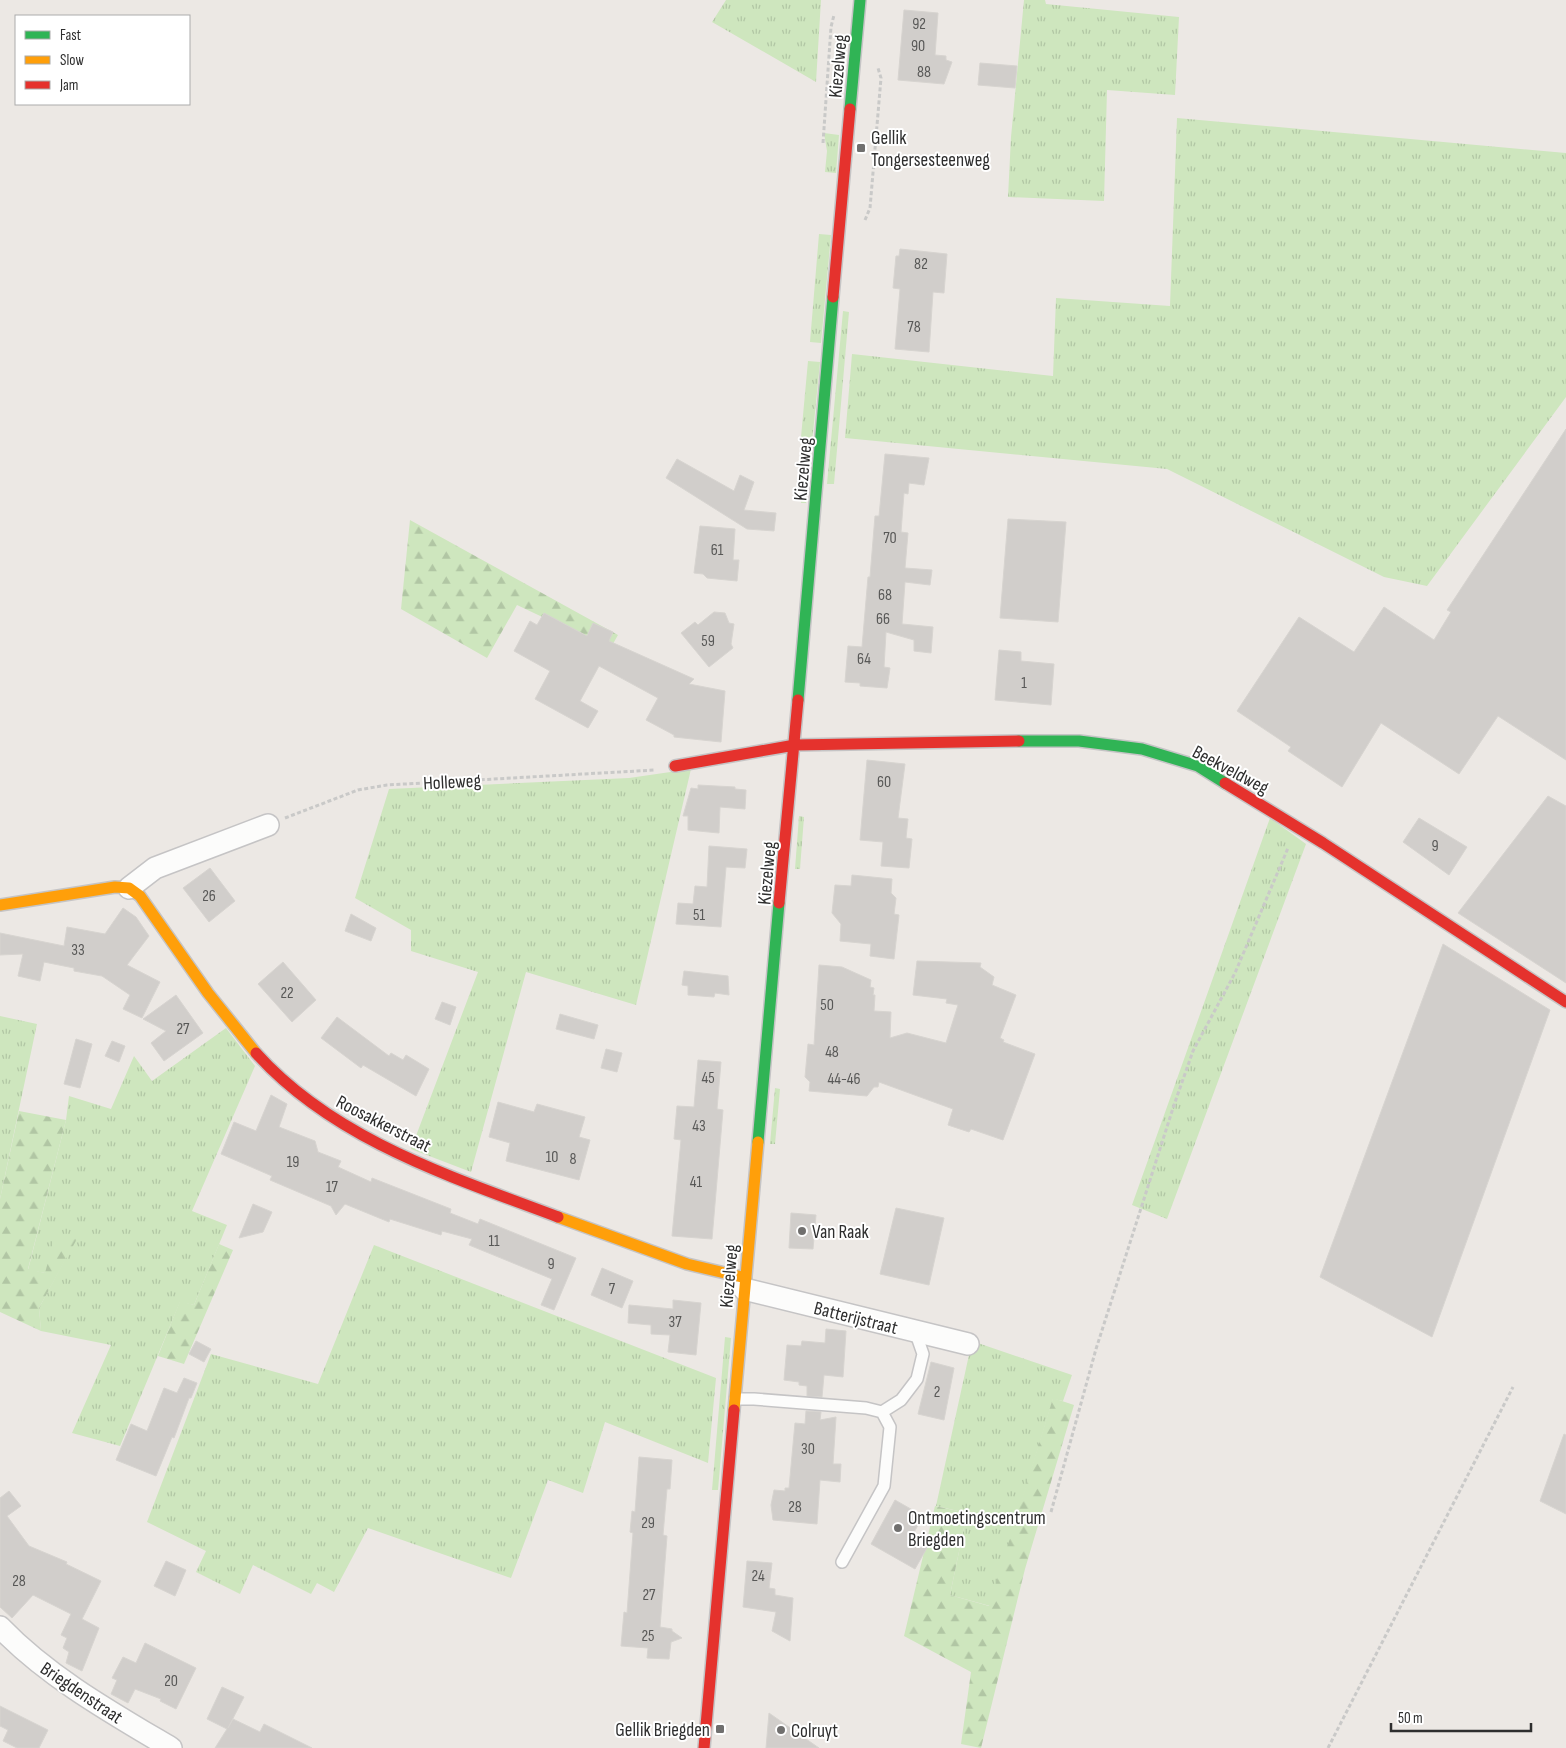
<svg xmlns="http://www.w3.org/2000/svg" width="1566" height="1748" font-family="'Sofia Sans Condensed',sans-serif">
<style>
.grass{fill:url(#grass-tufts)}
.forest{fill:url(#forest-firs)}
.building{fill:#d1cecb;stroke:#d7d4d0}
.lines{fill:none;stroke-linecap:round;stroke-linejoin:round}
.lane-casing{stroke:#c5c4c5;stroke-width:14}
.street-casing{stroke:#c5c4c5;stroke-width:24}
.fast-casing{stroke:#c5c4c5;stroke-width:14}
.slow-casing{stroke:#c5c4c5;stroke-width:14}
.jam-casing{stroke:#c5c4c5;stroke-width:14}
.path{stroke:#c9c9c8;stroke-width:3;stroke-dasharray:4 2.5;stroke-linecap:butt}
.lane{stroke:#fcfcfb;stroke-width:11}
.street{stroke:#fcfcfb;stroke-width:21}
.fast{stroke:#30b455;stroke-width:11}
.slow{stroke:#ff9f0a;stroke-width:11}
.jam{stroke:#e5322d;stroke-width:11}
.poi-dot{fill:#706f6e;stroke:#fff;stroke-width:2}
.labels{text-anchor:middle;stroke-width:4;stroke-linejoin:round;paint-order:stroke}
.number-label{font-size:16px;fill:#585857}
.street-label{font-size:19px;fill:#2e2e2e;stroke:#fff}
.poi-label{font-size:19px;fill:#2e2e2e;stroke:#fff;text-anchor:start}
</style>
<defs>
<pattern id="grass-tufts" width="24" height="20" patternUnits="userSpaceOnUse" patternTransform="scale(1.25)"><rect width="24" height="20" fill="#cee6be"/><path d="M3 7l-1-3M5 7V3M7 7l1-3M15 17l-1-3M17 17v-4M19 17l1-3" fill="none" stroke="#b1c6a4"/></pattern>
<pattern id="forest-firs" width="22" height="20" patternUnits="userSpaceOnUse" patternTransform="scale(1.25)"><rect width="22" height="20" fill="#cee6be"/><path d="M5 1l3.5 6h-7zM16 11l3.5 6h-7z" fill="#b1c6a4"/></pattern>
</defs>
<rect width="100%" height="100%" fill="#ece8e4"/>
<!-- grass -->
<path class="grass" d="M 726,0 L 821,0 L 816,82 L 712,22 Z
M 1024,0 L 1045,0 L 1046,4 L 1179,17 L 1175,95 L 1107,90 L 1104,201 L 1008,197 L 1011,137 Z
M 1177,118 L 1566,153 L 1566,397 L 1427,586 L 1384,577 L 1167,469 L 845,438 L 852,354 L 1053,376 L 1056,298 L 1170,306 Z
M 824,133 L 839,135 L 836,173 L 825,172 L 827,151 Z
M 819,234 L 831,235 L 821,343 L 810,342 Z
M 843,311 L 849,312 L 834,484 L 827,484 Z
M 808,361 L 820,362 L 806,503 L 801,503 L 804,458 L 801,437 Z
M 691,769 L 636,1005 L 526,972 L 471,1172 L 411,1149 L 478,972 L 411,951 L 411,930 L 355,898 L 389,789 L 629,778 Z
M 799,816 L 804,817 L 800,869 L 795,869 Z
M 1270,818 L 1306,844 L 1167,1219 L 1132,1205 Z
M 0,1016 L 37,1024 L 0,1199 Z
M 226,1028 L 255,1066 L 192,1211 L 227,1225 L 194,1305 L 180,1302 L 120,1446 L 72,1433 L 111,1345 L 41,1331 L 39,1308 L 77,1237 L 45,1273 L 28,1270 L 66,1120 L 69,1096 L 111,1109 L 134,1056 L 152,1081 Z
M 775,1088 L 780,1089 L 775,1144 L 770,1144 Z
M 374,1245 L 716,1378 L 708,1463 L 605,1422 L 583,1493 L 548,1480 L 511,1578 L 368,1528 L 334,1592 L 317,1583 L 311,1594 L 253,1565 L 240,1594 L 196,1572 L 206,1551 L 147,1522 L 211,1354 L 318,1384 Z
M 725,1337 L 731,1338 L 718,1490 L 712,1490 Z
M 972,1341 L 1072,1375 L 1063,1401 L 1053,1399 L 990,1606 L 950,1595 L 967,1513 L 936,1506 Z"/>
<!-- forest -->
<path class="forest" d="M 410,520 L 618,635 L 610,649 L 517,605 L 487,658 L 401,609 Z
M 19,1111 L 66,1120 L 28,1269 L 45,1273 L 55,1236 L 78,1237 L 39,1308 L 41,1331 L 0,1312 L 0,1199 Z
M 219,1244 L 233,1250 L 184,1364 L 158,1356 L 180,1301 L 194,1305 Z
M 1053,1398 L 1074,1405 L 1025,1569 L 981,1748 L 961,1744 L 971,1672 L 904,1636 L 935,1506 L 967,1513 L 950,1595 L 989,1606 Z"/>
<!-- building -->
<path class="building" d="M 904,10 L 938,13 L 935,55 L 946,56 L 946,60 L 952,62 L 944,84 L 898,80 Z
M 980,63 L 1017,66 L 1015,88 L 978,85 Z
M 900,249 L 947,254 L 944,293 L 933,292 L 929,352 L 895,349 L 900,289 L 893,288 L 896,256 L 899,256 Z
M 1566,429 L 1566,760 L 1498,716 L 1459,774 L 1381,723 L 1342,787 L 1288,751 L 1291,747 L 1237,711 L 1299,617 L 1354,652 L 1384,607 L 1434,640 L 1451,612 L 1447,610 Z
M 885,454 L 929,458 L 924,485 L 909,483 L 908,494 L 904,493 L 901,532 L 908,533 L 905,568 L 932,570 L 930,585 L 905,582 L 902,624 L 933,627 L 931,653 L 914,651 L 914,640 L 886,632 L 884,667 L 890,668 L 887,688 L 860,686 L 860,683 L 845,682 L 848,646 L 862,647 L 868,577 L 870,577 L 875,516 L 879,516 Z
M 677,459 L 734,491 L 740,475 L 754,482 L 744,510 L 776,513 L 774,531 L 747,529 L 666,478 Z
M 1008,519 L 1066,522 L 1058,622 L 1000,618 Z
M 700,526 L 735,529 L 733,560 L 739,560 L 737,581 L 707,578 L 703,574 L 694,573 Z
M 714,612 L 725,613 L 729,623 L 734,624 L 731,644 L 733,648 L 709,667 L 681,633 L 695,622 L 698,625 Z
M 544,613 L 587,636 L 593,623 L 613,632 L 609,641 L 694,679 L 689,684 L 725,691 L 721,742 L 674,737 L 674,735 L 646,720 L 658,698 L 599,666 L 580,701 L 598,711 L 588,728 L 535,699 L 550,671 L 514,651 L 530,621 L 537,625 Z
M 999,650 L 1021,652 L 1021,661 L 1054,664 L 1051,705 L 995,700 Z
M 867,760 L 905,764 L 898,818 L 908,819 L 906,838 L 912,839 L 909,868 L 881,866 L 883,842 L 860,840 Z
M 698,785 L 735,787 L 735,789 L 746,790 L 745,809 L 720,807 L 719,833 L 688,830 L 688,816 L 683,816 L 691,788 L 698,789 Z
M 1548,796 L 1566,806 L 1566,983 L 1458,913 Z
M 1419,818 L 1467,847 L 1449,875 L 1403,842 Z
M 709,846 L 747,849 L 745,868 L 726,867 L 721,927 L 676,924 L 678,903 L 693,904 L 695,886 L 707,887 Z
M 210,868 L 235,901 L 209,922 L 183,888 Z
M 852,875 L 892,879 L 891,893 L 896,898 L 894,914 L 899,915 L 894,959 L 870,956 L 871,944 L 840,941 L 841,924 L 832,913 L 835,885 L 851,886 Z
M 123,908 L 136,917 L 149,936 L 127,965 L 160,982 L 142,1018 L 123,1009 L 130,995 L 102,976 L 74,971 L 74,968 L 44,962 L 40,981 L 18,976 L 23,954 L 0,955 L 0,933 L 64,946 L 67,927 L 105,934 Z
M 351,914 L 376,928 L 371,941 L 345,931 Z
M 1443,944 L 1550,1010 L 1432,1337 L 1320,1277 Z
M 917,961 L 981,963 L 980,967 L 994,977 L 992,985 L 1016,995 L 1000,1038 L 1004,1040 L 1003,1042 L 1035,1054 L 1003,1140 L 971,1129 L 969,1132 L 948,1125 L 953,1109 L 879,1082 L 878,1087 L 874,1087 L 867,1096 L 809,1091 L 810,1082 L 805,1077 L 808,1044 L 814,1045 L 819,965 L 842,967 L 871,980 L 870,987 L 874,988 L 873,995 L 875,995 L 874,1011 L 891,1012 L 890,1038 L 907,1033 L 946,1043 L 958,1005 L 946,1003 L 947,999 L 913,995 Z
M 283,962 L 316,1000 L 292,1022 L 258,984 Z
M 684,971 L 728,976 L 729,995 L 715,993 L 714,997 L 688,995 L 688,986 L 682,985 Z
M 176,995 L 203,1033 L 164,1061 L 151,1043 L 166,1031 L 143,1019 Z
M 442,1002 L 456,1007 L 450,1025 L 435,1019 Z
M 560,1014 L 598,1025 L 594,1039 L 556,1029 Z
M 337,1017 L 389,1056 L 391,1053 L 403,1060 L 406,1055 L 429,1069 L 416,1096 L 363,1065 L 361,1068 L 321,1038 Z
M 76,1039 L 92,1044 L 80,1088 L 64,1084 Z
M 112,1041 L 125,1046 L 119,1062 L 105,1056 Z
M 606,1049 L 622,1053 L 617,1072 L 601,1068 Z
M 698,1060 L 721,1062 L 717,1109 L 723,1110 L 712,1239 L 672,1236 L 681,1140 L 674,1139 L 677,1106 L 694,1107 Z
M 271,1095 L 287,1104 L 279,1127 L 315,1141 L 318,1152 L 341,1161 L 338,1167 L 371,1182 L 372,1178 L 451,1209 L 450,1213 L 478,1224 L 480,1219 L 576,1258 L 554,1310 L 541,1305 L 552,1279 L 469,1245 L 472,1239 L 442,1231 L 441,1235 L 390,1219 L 389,1222 L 345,1204 L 336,1215 L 331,1206 L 270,1180 L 272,1176 L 221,1154 L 234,1122 L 256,1131 Z
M 498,1102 L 534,1112 L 537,1104 L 585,1117 L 579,1137 L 590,1140 L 579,1180 L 506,1161 L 510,1143 L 489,1137 Z
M 253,1204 L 272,1212 L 263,1232 L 239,1238 Z
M 896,1208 L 944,1218 L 929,1285 L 880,1274 Z
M 791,1213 L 816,1215 L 813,1249 L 789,1248 Z
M 602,1268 L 633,1281 L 622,1308 L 591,1295 Z
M 673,1300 L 701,1303 L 696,1355 L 668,1352 L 670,1335 L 651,1334 L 651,1325 L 628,1323 L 629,1305 L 673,1309 Z
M 826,1329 L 846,1331 L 843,1377 L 824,1375 L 822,1397 L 807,1396 L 807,1386 L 799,1385 L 799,1382 L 784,1380 L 787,1345 L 801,1346 L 802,1341 L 825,1343 Z
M 196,1341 L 211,1349 L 204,1362 L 189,1354 Z
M 931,1362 L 954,1368 L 944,1420 L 918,1414 Z
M 184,1378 L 197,1383 L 191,1398 L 189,1398 L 174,1438 L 172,1437 L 156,1476 L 116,1460 L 131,1424 L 147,1431 L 164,1388 L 177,1393 Z
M 806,1411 L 821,1412 L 820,1420 L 836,1417 L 833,1464 L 841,1464 L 840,1482 L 820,1480 L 817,1524 L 773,1520 L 771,1505 L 774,1490 L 785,1491 L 785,1488 L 789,1488 L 795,1423 L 805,1424 Z
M 1564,1434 L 1566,1435 L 1566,1514 L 1540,1501 Z
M 639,1457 L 672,1460 L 670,1489 L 667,1489 L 663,1535 L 667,1536 L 660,1627 L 672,1629 L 672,1631 L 682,1638 L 671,1642 L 669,1659 L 647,1658 L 648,1648 L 621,1646 L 624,1612 L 627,1613 L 633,1533 L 630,1532 L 632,1511 L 635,1512 Z
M 9,1491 L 21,1506 L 7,1516 L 29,1546 L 67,1562 L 66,1564 L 101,1581 L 82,1619 L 99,1628 L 82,1671 L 66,1663 L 69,1652 L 63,1648 L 67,1638 L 61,1635 L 71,1614 L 33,1595 L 12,1618 L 0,1607 L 0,1498 Z
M 895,1500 L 923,1516 L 911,1538 L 928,1546 L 915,1569 L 871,1544 Z
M 166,1561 L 186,1570 L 175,1596 L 154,1586 Z
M 747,1561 L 772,1563 L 769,1588 L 775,1589 L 775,1595 L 793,1598 L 790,1641 L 772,1631 L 776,1612 L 743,1607 Z
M 145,1643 L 196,1668 L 176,1709 L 160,1701 L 161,1699 L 135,1689 L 128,1703 L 111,1694 L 117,1680 L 112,1678 L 123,1657 L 136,1663 Z
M 222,1687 L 244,1697 L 228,1728 L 233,1719 L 260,1732 L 264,1724 L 312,1748 L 215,1748 L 227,1729 L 207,1719 Z
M 0,1706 L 48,1730 L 39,1748 L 17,1748 L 3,1741 L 8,1730 L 0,1726 Z
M 769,1713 L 819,1748 L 766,1748 Z"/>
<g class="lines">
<!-- lane casing -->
<g class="lane-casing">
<path id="lane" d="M 735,1399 L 754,1399 L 866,1408 L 882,1412 L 890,1427 L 884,1486 L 842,1562
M 882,1412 L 901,1400 L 917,1379 L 923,1354 L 915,1331"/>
</g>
<!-- street casing -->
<g class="street-casing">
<path id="street" d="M 129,888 L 155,868 L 268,825
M 744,1289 L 968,1344
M 0,1627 C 48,1677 112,1713 171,1748"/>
</g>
<!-- fast casing -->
<g class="fast-casing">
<path id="fast" d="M 850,109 L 860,0
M 798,700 L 833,297
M 1019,741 L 1079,741 L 1142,749 L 1198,766 L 1225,783
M 758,1142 L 779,903"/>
</g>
<!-- slow casing -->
<g class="slow-casing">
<path id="slow" d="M 0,905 L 115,887 L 129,888 L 140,896 L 208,993 L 256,1053
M 558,1217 L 687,1264 L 746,1278
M 734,1410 L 758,1142"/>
</g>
<!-- jam casing -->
<g class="jam-casing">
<path id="jam" d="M 833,297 L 850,109
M 675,766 L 795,745 L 1019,741
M 1225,783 L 1323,843 L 1566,1002
M 779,903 L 798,700
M 256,1053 C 334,1140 452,1177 558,1217
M 704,1748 L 734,1410"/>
</g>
<!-- path -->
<path class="path" d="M 823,143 L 831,27 L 834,15
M 865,220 L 870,208 L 881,78 L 878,68
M 285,818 L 358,790 L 387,785 L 655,770
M 1051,1512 L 1096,1349 L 1174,1105 L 1193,1051 L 1235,973 L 1288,848
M 1328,1748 L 1513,1387"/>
<!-- lane -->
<use href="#lane" class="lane"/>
<!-- street -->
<use href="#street" class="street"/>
<!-- fast -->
<use href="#fast" class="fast"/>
<!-- slow -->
<use href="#slow" class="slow"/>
<!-- jam -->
<use href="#jam" class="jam"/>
</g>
<!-- markers -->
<g class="poi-dot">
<rect x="856" y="143" width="10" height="10" rx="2.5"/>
<circle cx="802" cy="1231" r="5"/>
<circle cx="898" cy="1528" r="5"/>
<rect x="715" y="1724" width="10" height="10" rx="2.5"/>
<circle cx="781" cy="1730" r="5"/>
</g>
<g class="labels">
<!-- number labels -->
<g class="number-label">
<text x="919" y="29">92</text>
<text x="918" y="51">90</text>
<text x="924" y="77">88</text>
<text x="921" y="269">82</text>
<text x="914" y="332">78</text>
<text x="890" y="543">70</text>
<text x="717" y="555">61</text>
<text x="885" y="600">68</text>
<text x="883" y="624">66</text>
<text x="708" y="646">59</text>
<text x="864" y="664">64</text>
<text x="1024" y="688">1</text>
<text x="884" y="787">60</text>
<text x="1435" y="851">9</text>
<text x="209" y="901">26</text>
<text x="699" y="920">51</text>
<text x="78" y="955">33</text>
<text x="287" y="998">22</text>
<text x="827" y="1010">50</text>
<text x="183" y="1034">27</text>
<text x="832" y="1057">48</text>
<text x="708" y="1083">45</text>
<text x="844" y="1084">44-46</text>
<text x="699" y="1131">43</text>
<text x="552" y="1162">10</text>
<text x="573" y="1164">8</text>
<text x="293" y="1167">19</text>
<text x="696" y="1187">41</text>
<text x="332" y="1192">17</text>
<text x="494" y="1246">11</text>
<text x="551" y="1269">9</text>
<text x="612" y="1294">7</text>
<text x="675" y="1327">37</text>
<text x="937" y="1397">2</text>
<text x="808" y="1454">30</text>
<text x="795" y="1512">28</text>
<text x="648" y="1528">29</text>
<text x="758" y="1581">24</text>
<text x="19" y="1586">28</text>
<text x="649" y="1600">27</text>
<text x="648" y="1641">25</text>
<text x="171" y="1686">20</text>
</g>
<!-- street labels -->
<g class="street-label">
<text transform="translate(837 66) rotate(-85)" y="7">Kiezelweg</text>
<text transform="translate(802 469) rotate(-85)" y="7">Kiezelweg</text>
<text transform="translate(1231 769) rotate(28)" y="7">Beekveldweg</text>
<text transform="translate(452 781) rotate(-3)" y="7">Holleweg</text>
<text transform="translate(766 873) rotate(-85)" y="7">Kiezelweg</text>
<text transform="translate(384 1123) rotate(27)" y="7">Roosakkerstraat</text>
<text transform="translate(728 1276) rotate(-85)" y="7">Kiezelweg</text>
<text transform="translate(856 1317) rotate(14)" y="7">Batterijstraat</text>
<text transform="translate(82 1692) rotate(34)" y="7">Briegdenstraat</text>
</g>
<!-- poi labels -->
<g class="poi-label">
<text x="871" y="144">Gellik<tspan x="871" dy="22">Tongersesteenweg</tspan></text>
<text x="812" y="1238">Van Raak</text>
<text x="908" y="1524">Ontmoetingscentrum<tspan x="908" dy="22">Briegden</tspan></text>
<text x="710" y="1736" text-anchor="end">Gellik Briegden</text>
<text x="791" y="1737">Colruyt</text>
</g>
</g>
<!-- legend -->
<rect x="15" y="15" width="175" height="90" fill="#ffffff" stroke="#ababab"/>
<rect x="25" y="31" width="25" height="8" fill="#30b455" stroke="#ababab"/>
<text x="60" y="40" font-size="15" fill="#2e2e2e">Fast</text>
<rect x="25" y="56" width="25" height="8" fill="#ff9f0a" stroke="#ababab"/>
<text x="60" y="65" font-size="15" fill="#2e2e2e">Slow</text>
<rect x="25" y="81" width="25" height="8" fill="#e5322d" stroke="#ababab"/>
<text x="60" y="90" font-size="15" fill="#2e2e2e">Jam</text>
<!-- scale -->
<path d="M1391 1723v8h140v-8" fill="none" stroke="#2e2e2e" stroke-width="2.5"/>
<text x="1398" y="1723" font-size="15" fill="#2e2e2e" stroke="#ffffff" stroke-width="4" paint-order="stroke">50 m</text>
</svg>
